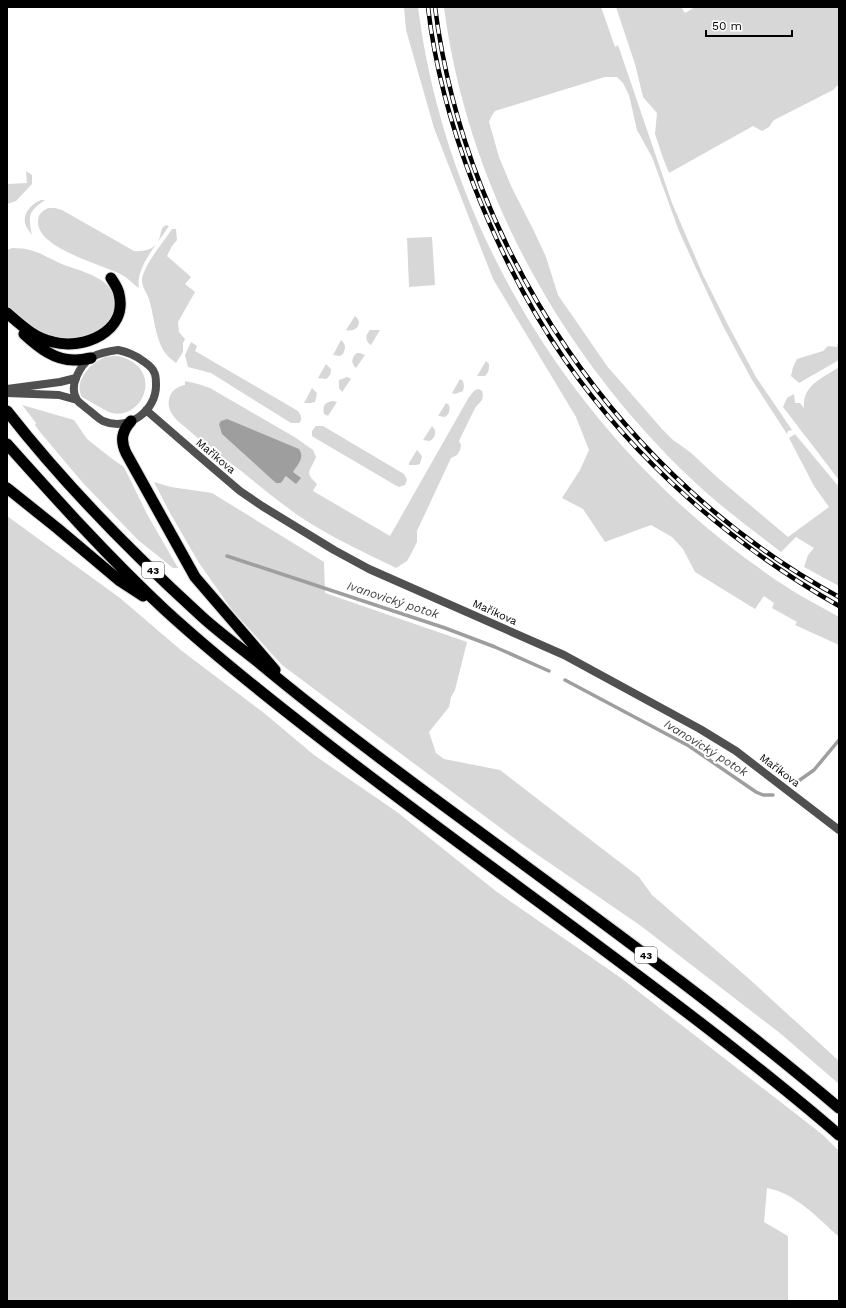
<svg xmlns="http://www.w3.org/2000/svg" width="846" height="1308" font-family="'Work Sans',sans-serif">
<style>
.green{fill:#d7d7d7}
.water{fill:#9e9e9e}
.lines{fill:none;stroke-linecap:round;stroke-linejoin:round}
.stream{stroke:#9e9e9e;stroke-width:3.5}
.trunk-casing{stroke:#dbdbdb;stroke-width:13}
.tertiary{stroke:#505050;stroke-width:8}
.trunk{stroke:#000;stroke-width:11}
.rail-casing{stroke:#000;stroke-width:4.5}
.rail{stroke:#fff;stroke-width:3;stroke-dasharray:9;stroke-linecap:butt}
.labels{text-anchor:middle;stroke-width:4;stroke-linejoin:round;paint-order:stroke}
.shield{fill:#fff;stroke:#4c4c4c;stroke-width:1}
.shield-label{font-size:10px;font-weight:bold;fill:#000}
.street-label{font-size:11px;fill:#000;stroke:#fff}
.water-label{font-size:12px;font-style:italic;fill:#3f3f3f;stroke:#fff}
</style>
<rect width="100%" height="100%" fill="#fff"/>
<!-- green -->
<path class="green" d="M 404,7 L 418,7 C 447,234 579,443 766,573 C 789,590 814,603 839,617 L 839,645 L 795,625 L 797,622 L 772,608 L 774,603 L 764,596 L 755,609 L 695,572 L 683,549 L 672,537 L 651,525 L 605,542 L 583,509 L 562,498 L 580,470 L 589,450 L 576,417 L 493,279 L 434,128 L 406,30 Z
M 444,7 L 601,7 L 615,47 L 618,45 L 672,203 L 703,275 L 728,325 L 756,377 L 792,430 L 788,431 L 787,434 L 752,380 L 723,326 L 699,275 L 679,231 L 652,157 L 637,130 L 629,95 L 623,83 L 617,77 L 605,77 L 495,111 L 491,117 L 489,122 L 499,157 L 512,188 L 534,231 L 546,257 L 558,295 L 607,366 L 662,429 L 673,440 L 690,452 L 718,478 L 788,537 L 829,507 L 814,486 L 789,438 L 795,434 L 839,487 L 839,586 L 804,567 L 808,555 L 814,548 L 796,537 L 781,552 C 747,526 712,500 681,469 C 556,346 467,183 444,7 Z
M 616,7 L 681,7 L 685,13 L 695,7 L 839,7 L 839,84 L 833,90 L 774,120 L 769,127 L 762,131 L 753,126 L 669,173 L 663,158 L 655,134 L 657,113 L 643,97 L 635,64 Z
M 26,171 L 32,175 L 32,184 L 16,201 L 7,204 L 7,184 L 27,183 Z
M 41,200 L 45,200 C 28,212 28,215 32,235 C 29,231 26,227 25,223 C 23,213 32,203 41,200 Z
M 48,208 L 55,208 L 62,210 L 134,251 C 144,252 156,249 159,239 C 162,232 160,228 166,225 L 169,226 C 158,243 135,268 139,288 C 133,284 128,278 122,275 C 102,264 38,249 38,222 C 38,214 42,211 48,208 Z
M 172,229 L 176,229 L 177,240 L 172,246 L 167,256 L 191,277 L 185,284 L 195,292 L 178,322 L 179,332 L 185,339 L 183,343 L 183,352 L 176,363 C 171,359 167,356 163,350 C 155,335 154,316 149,299 C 147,293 141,286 142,279 C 145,263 163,243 172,229 Z
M 432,237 L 435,285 L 409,287 L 407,238 Z
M 12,248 C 36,248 43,256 64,265 C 76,269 96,275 105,283 C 128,304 109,331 85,338 C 73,342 57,340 46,335 C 31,329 19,317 7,306 L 7,250 Z
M 355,316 C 364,323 356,333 346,330 Z
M 370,330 L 380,330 L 371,345 C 365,341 365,336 370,330 Z
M 839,337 L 839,360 L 799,383 L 791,376 L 793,367 L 797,359 L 823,351 L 828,346 L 837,347 Z
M 341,340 C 346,344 346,348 343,354 L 340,356 L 333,355 Z
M 191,342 L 197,346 L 195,351 L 298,411 C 301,415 303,419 299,423 L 291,423 L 211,373 L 188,367 L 185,355 Z
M 357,353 L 360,353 L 365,355 L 356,368 C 351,364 351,357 357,353 Z
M 118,356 C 165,367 144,420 112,413 C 105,411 90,401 82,397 C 73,381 91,363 105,357 C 109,356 114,356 118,356 Z
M 486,361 L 489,364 C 489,370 489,372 485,376 L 477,376 Z
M 326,364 L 331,369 C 331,374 330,376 326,379 L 318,378 Z
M 839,367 L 839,480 L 783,407 L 787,398 L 794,394 L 795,403 L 800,403 L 804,408 C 802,385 823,378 839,367 Z
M 347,377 L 351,379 L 342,392 L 339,388 L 339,380 Z
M 460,379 L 463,381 L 464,386 L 463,391 L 455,394 L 452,393 Z
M 185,381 L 198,384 L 210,388 L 296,438 L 313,450 L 316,457 C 310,472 304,472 317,484 L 313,491 L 390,536 L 469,397 L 475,390 L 479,389 L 482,391 L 483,395 L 482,400 L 475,408 L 459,441 L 461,445 L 460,450 L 457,455 L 451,458 L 417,531 L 417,542 L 411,554 L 407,561 L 396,568 C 368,554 339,541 313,525 C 282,506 256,482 228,461 C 213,450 198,439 185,427 C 180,423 175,419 172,414 C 164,401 171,387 185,385 Z
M 312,388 L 317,393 L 315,402 L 310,403 L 304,403 Z
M 333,401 L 337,402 L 328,416 L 324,414 C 322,406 325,402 333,401 Z
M 446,403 L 449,405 C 450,410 450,414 445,417 L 438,416 Z
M 22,405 L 74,420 L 87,439 L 111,458 L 124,467 L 147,514 L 178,568 L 173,568 L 138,540 L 83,483 L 40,432 L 35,425 L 36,423 Z
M 316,426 L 323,426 L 404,474 L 407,480 L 405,485 L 399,487 L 395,485 L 315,438 L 312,436 L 312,431 Z
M 432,426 C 437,431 436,437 430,441 L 423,440 Z
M 417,450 L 422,456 L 420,464 L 416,465 L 409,465 L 409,463 Z
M 154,482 L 171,487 L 212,493 L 324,562 L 325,593 L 467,642 L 455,690 L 451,697 L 449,707 L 429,732 L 436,753 L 444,759 L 500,770 L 639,877 L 652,895 L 747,977 L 839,1061 L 839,1084 L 781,1034 L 641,926 L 522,844 L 282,665 L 232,610 L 199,563 L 170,513 Z
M 7,516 L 120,598 L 182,651 L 264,713 L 314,755 L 397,812 L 497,892 L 621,978 L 823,1135 L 839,1151 L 839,1237 C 818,1218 795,1193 767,1188 L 764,1222 L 788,1236 L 788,1301 L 7,1301 Z"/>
<!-- water -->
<path class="water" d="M 227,419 L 299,449 C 305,458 298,464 293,472 L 301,478 L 296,484 L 286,476 C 282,479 284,484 276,483 L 222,434 L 219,424 L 221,421 Z"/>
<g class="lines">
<!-- stream -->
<path class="stream" d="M 227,556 L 445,628 L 495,647 L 549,671
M 565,680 L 689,746 L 756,792 L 763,795 L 773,795
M 797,782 L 814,770 L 839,740"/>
<!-- trunk casing -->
<g class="trunk-casing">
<path id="trunk" d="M 7,313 C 21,325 34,338 53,342 C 83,350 128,332 119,294 C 118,288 114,283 111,278
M 24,334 C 38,347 55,361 76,360 C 81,360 86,359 91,358
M 7,411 C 65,485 130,551 199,614 C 217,631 238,646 258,662 C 325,718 395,770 466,822 C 592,915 720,1007 839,1108
M 131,421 C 122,431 120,440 126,453 L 195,577 L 275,670
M 7,444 C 58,501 109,558 165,610 C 214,655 267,697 320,738 C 457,845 601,944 738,1052 C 772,1079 806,1106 839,1135
M 7,488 L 57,528 L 120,581 L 143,596"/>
</g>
<!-- tertiary -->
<path class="tertiary" d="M 118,350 C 128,352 135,355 143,361 C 147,364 152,367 154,372 C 156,375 156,380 156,384 C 157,410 129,432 103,421 C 97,418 92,412 86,408 C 83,405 79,403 77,400 C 68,386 80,365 92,357 C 100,353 109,351 118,350 Z
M 7,389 L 60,382 L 76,378
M 7,393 L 59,395 L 77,400
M 146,410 L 206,462 L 240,491 L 262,506 L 334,550 L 369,569 L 564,655 L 700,729 L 736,751 L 839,830"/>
<!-- trunk -->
<use href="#trunk" class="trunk"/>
<!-- rail casing -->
<g class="rail-casing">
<path id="rail" d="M 428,7 C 435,69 452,129 474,186 C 498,247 528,307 565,360 C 636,462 732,545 839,606
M 435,7 C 466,251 623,480 839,597"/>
</g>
<!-- rail -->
<use href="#rail" class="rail"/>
</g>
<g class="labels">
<!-- shield labels -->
<g class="shield">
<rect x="142" y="562" width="22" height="16" rx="3"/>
<rect x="635" y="947" width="22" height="16" rx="3"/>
</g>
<g class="shield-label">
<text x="153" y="574">43</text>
<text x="646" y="959">43</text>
</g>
<!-- street labels -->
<g class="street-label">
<text transform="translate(216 456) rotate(40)" y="4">Maříkova</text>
<text transform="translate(495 612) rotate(24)" y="4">Maříkova</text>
<text transform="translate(780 770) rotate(37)" y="4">Maříkova</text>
</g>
<!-- water labels -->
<g class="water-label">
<text transform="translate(393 600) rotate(18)" y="4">Ivanovický potok</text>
<text transform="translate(706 748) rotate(32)" y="4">Ivanovický potok</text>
</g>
</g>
<!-- border -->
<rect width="846" height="1308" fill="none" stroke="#000000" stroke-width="16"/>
<!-- scale -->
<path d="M706 30v6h86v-6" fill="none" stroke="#000000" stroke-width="2"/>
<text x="712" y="30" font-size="12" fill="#000000" stroke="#ffffff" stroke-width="3" paint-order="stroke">50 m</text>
</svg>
